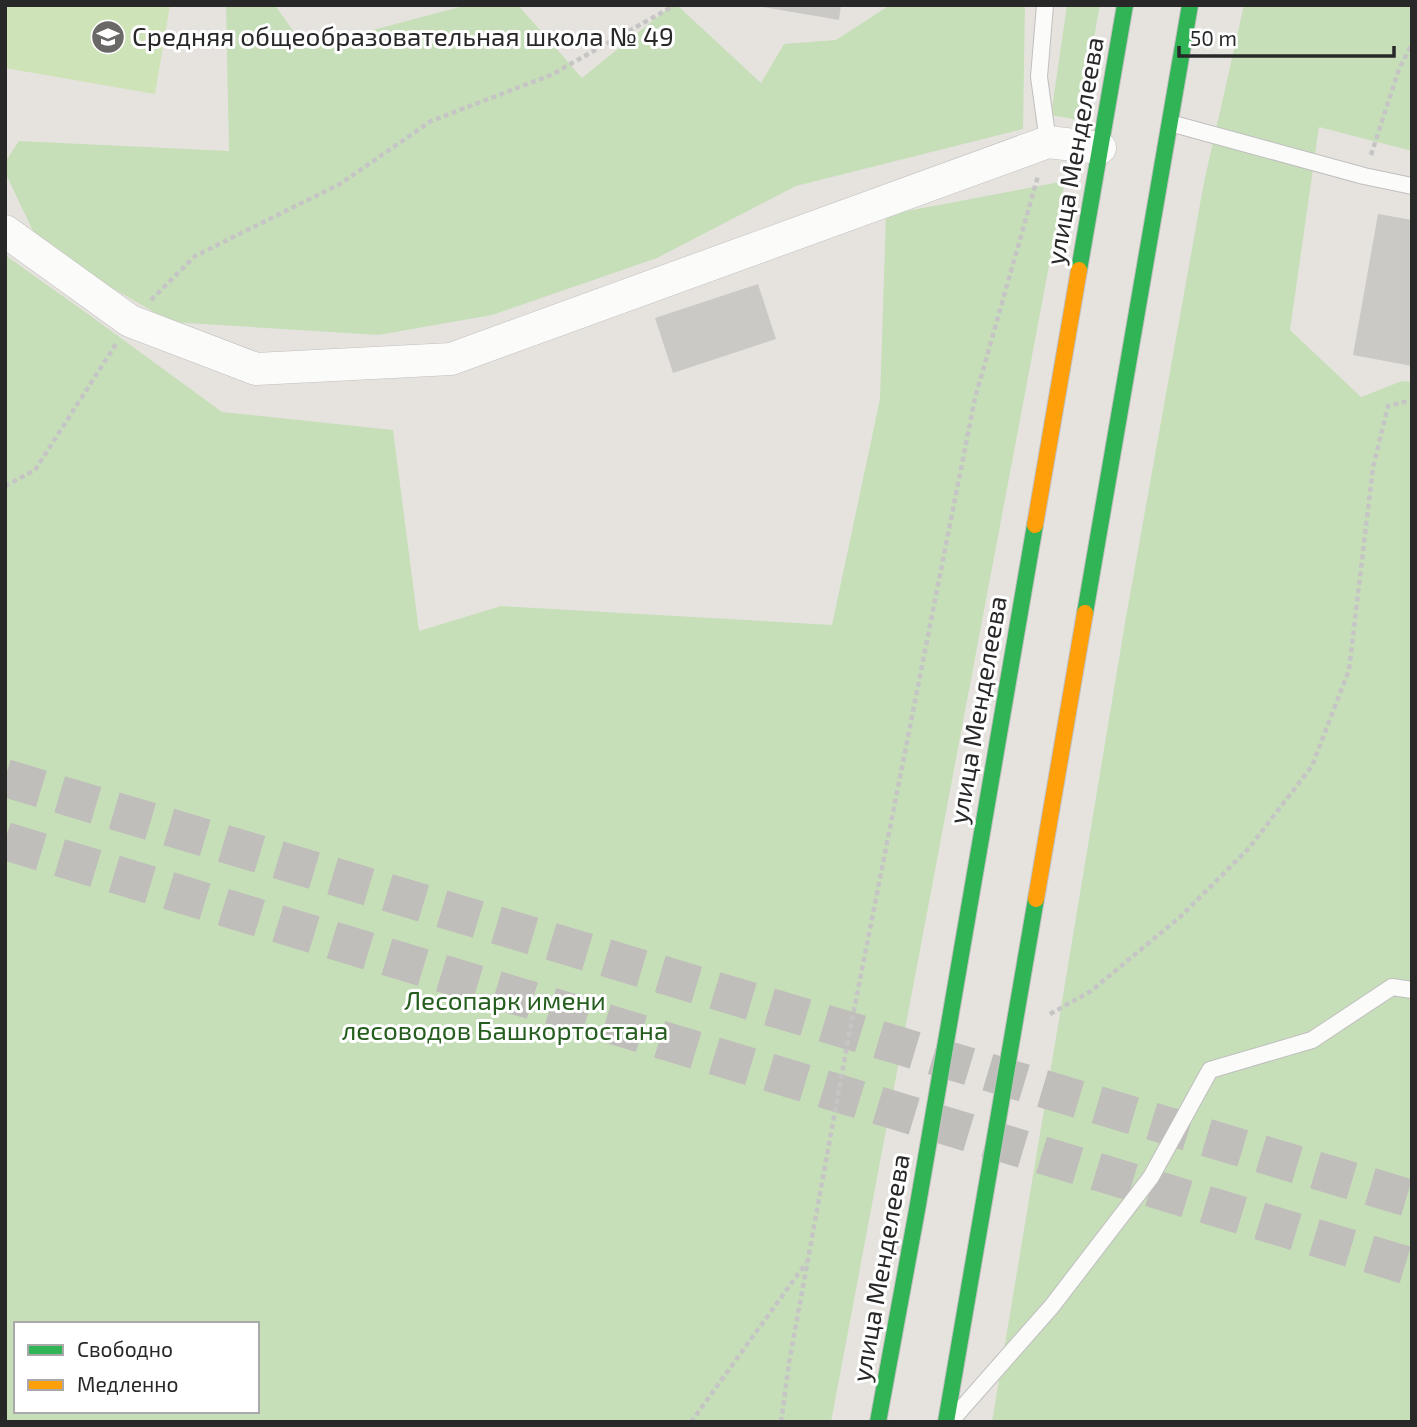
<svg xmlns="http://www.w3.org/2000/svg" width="1417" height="1427" font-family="'Exo 2',sans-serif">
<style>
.green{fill:#c6dfb9;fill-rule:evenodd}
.pitch{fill:#cee3b7}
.building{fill:#cbc9c5}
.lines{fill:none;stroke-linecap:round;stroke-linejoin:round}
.primary-tunnel{stroke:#c0beba;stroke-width:38;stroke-dasharray:38 19;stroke-linecap:butt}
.lane-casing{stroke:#c0bfbf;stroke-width:18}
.street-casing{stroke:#c0bfbf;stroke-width:33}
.fast-casing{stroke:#c0bfbf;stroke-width:18}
.slow-casing{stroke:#c0bfbf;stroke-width:18}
.path{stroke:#c6c5c5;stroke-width:4.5;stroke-dasharray:5 3.5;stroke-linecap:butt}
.lane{stroke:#fbfbfa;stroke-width:16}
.street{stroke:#fbfbfa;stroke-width:32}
.fast{stroke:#30b455;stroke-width:16}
.slow{stroke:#ff9f0a;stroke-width:16}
.labels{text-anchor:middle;stroke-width:6;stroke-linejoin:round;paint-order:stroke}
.poi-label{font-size:26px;fill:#282828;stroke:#fff;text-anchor:start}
.street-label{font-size:26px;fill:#282828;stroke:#fff}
.park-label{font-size:26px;fill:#265e1f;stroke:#fff}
</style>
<rect width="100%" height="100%" fill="#e6e3de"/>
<!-- green -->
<path class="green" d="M 226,5 L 275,5 L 305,48 L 467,5 L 518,5 L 582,78 L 672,5 L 677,5 L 761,83 L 784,44 L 836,40 L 890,5 L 1025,5 L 1023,129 L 796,186 L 657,258 L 492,315 L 378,335 L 171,322 L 40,246 L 5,172 L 5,162 L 19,141 L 229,151 Z
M 1067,5 L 1100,5 L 1079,120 L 1051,115 Z
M 1244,5 L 1412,5 L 1412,151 L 1319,127 L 1290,330 L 1361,397 L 1402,381 L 1412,382 L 1412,1422 L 992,1422 L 1126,617 L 1204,182 Z
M 1065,181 L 831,1422 L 5,1422 L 5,255 L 88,314 L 222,412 L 393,430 L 419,631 L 501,606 L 832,625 L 880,399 L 886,215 ZM 16,1324 L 257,1324 L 257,1411 L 16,1411 Z"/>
<!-- pitch -->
<path class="pitch" d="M 5,5 L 170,5 L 155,94 L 5,68 Z"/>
<!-- building -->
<path class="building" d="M 763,5 L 841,5 L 839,20 L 763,7 Z
M 1378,214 L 1412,220 L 1412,366 L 1353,355 Z
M 758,284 L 776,339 L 673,373 L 655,318 Z"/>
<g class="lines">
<!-- primary-tunnel -->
<path class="primary-tunnel" d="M 5,778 L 1412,1199
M 5,841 L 1412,1267"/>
<!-- lane casing -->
<g class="lane-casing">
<path id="lane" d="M 1045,5 L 1039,77 L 1048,142
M 1170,123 L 1364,176 L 1412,186
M 956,1415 L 1052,1306 L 1151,1177 L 1210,1070 L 1312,1040 L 1392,987 L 1412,990"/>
</g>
<!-- street casing -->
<g class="street-casing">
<path id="street" d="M 5,231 L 130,321 L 256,369 L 451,359 L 1048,142 L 1100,148"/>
</g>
<!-- fast casing -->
<g class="fast-casing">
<path id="fast" d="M 1079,270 L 1125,5
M 1085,613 L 1190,5
M 878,1422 L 917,1210 L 1035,525
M 946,1422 L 1036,899"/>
</g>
<!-- slow casing -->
<g class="slow-casing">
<path id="slow" d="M 1035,525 L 1079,270
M 1036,899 L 1085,613"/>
</g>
<!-- path -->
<path class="path" d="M 1371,155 L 1399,69 L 1412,44
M 151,300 L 195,256 L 340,184 L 431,121 L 551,75 L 675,5
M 5,486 L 35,470 L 116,344
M 1050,1014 L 1091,991 L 1180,917 L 1249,848 L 1312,766 L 1349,670 L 1373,467 L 1388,406 L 1412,400
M 691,1422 L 806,1263
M 781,1422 L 789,1363 L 849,1035 L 975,398 L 1038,176"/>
<!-- lane -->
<use href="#lane" class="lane"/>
<!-- street -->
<use href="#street" class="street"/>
<!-- fast -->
<use href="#fast" class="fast"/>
<!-- slow -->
<use href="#slow" class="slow"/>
</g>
<!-- icons -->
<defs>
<g id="school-disc" transform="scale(1.75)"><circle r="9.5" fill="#6a6968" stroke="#fff"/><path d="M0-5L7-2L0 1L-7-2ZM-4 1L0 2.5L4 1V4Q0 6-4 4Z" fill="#fff"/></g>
</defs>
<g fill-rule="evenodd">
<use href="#school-disc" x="108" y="37"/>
</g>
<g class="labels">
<!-- poi labels -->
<g class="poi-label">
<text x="132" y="46">Средняя общеобразовательная школа № 49</text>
</g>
<!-- street labels -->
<g class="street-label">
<text transform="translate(1075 151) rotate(-80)" y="9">улица Менделеева</text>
<text transform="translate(978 710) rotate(-80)" y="9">улица Менделеева</text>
<text transform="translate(881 1268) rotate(-80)" y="9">улица Менделеева</text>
</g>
<!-- park labels -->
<g class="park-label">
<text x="505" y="1010">Лесопарк имени<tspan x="505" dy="30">лесоводов Башкортостана</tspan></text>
</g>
</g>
<!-- border -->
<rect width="1417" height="1427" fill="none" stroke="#282828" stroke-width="14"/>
<!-- legend -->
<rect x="14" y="1322" width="245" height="91" fill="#ffffff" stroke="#a9a9a9" stroke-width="2"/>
<rect x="28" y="1345" width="35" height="10" fill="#30b455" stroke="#a9a9a9" stroke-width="2"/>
<text x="77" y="1357" font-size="21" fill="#282828">Свободно</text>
<rect x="28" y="1380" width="35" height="10" fill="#ff9f0a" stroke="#a9a9a9" stroke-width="2"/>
<text x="77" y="1392" font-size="21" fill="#282828">Медленно</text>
<!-- scale -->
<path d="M1179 46v10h215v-10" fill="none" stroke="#282828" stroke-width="3.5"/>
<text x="1190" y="46" font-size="21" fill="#282828" stroke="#ffffff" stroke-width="5" paint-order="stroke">50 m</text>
</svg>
